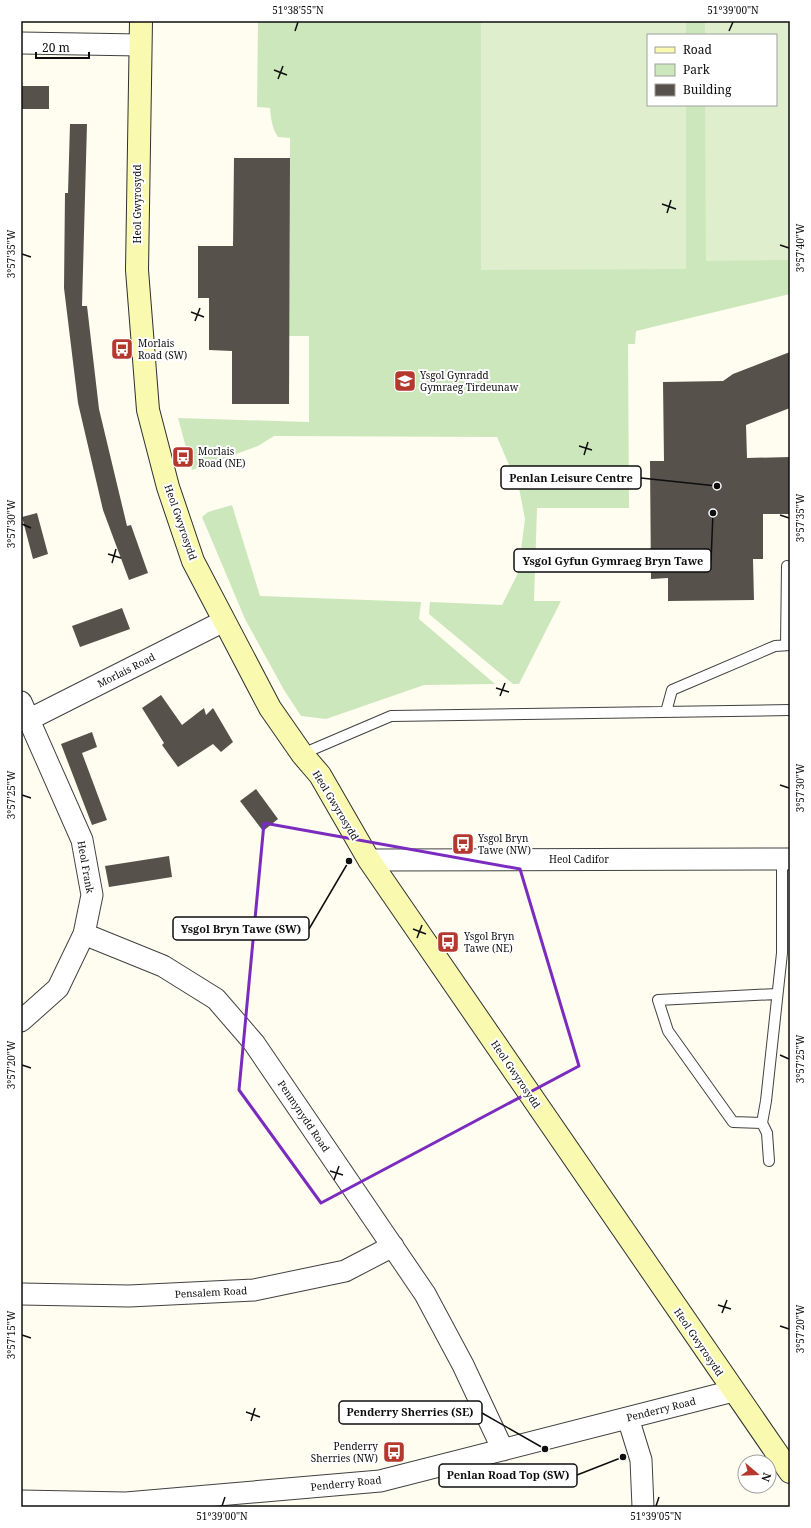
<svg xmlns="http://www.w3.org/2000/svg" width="811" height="1528" font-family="'Noto Serif',serif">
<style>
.green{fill:#cde7bc;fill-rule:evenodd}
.pitch{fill:#dfeecd}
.building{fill:#56514b}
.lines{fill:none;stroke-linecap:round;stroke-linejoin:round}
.lane-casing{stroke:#414141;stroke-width:12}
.street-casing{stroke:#414141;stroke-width:23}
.secondary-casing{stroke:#303030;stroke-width:24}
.lane{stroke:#fff;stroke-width:10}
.street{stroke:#fff;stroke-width:21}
.secondary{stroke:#f9faaf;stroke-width:22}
.marked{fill:none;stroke:#7b2cbf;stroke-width:3;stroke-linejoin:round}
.ticks{fill:none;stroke:#0e0e0e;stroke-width:1.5}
.labels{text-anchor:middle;stroke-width:4;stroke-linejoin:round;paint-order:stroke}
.street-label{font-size:10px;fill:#0e0e0e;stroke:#fff}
.poi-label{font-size:10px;fill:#0e0e0e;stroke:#fff;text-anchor:start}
.leader{fill:none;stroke:#0e0e0e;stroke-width:1.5}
.callout-dot{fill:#0e0e0e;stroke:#fff;stroke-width:1.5}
.callout{fill:#fff;stroke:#0e0e0e;stroke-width:1.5}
.callout-label{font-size:11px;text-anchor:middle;font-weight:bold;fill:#0e0e0e}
.neatline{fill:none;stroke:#0e0e0e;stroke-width:1.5}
.ticks-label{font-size:10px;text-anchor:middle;fill:#0e0e0e}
</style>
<rect width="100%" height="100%" fill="#fefdf0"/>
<!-- green -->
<path class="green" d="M 258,21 L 790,21 L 790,294 L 636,331 L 635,344 L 628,344 L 629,508 L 537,508 L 534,601 L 561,601 L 519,684 L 513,684 L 429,614 L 430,602 L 502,605 L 518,573 L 525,519 L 519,488 L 497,437 L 274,436 L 258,446 L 192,470 L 178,418 L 309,422 L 309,336 L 289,336 L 290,138 L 278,137 C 272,129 271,118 270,108 L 257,107 ZM 648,35 L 776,35 L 776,105 L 648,105 Z
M 232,505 L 260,596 L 421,602 L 419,619 L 495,684 L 424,685 L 326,719 L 301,716 L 284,690 L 245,619 L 202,517 L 208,512 Z"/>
<!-- pitch -->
<path class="pitch" d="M 481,21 L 686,21 L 686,35 L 648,35 L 648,105 L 686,105 L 686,269 L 481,270 Z
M 705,21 L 790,21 L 790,260 L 706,261 L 705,105 L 776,105 L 776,35 L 705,35 Z"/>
<!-- building -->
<path class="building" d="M 21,86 L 49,86 L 49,109 L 21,109 Z
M 70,124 L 87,124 L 82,306 L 87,306 L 99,409 L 127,526 L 131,525 L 148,573 L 129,580 L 103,510 L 78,403 L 64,288 L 65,193 L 68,193 Z
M 234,158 L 290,158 L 289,404 L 232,404 L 232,351 L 209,350 L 209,298 L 198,298 L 198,246 L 233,246 Z
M 790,352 L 790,408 L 746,425 L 747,458 L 790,457 L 790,514 L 763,514 L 763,559 L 753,559 L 754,600 L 668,601 L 668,578 L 651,579 L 650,461 L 664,461 L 663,382 L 723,381 L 733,374 Z
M 37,513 L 48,554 L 33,559 L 22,517 Z
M 122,608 L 130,629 L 80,647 L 72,626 Z
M 161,695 L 182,725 L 204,708 L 206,715 L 213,708 L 233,742 L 221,752 L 213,744 L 178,767 L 162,745 L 164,743 L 142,708 Z
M 92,732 L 97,747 L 82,753 L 107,820 L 92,825 L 61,744 Z
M 256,789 L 278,819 L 263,831 L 240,801 Z
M 169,856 L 172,877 L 109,887 L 105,866 Z"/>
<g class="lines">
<!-- lane casing -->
<g class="lane-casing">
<path id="lane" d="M 786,645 L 787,566
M 666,712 L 672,690 L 775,646 L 790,645
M 302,754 L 391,716 L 790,710
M 762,1123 L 733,1122 L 668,1031 L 658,1000 L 776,994
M 769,1161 L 767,1133 L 762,1123 L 766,1101 L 782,953 L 782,859"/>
</g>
<!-- street casing -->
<g class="street-casing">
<path id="street" d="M 21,43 L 140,45
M 21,702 L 82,840 L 92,895 L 84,934 L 58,988 L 21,1021
M 28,720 L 224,621
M 369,860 L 790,859
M 84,934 L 163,966 L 216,999 L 254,1043 L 425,1294 L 463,1365 L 503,1450
M 21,1294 L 129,1296 L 254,1290 L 345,1271 L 393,1246
M 628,1418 L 641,1460 L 643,1507
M 21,1501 L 126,1503 L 380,1481 L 733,1391"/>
</g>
<!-- secondary casing -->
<g class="secondary-casing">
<path id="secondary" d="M 141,21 L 137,270 L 148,410 L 168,487 L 193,561 L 270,708 L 302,754 L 320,775 L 369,860 L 790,1472"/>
</g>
<!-- lane -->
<use href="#lane" class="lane"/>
<!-- street -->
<use href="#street" class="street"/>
<!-- secondary -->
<use href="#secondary" class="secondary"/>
</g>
<!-- marked area -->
<path class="marked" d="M 264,823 L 520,869 L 579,1066 L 321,1203 L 239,1090 Z"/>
<!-- ticks -->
<path class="ticks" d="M 295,31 L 298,22M 729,31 L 733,22M 274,70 L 287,75M 278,79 L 283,66M 662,204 L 676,209M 667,213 L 671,200M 780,245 L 789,248M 22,254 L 31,257M 191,312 L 204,317M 195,321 L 200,308M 579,446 L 592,450M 584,455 L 588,442M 780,515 L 789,518M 22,524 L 31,528M 108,554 L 121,558M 112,563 L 116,549M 496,688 L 509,692M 500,696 L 505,683M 780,785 L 789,788M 22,795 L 31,798M 413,929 L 426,934M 417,938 L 422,925M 780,1055 L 789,1059M 22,1065 L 31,1068M 330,1171 L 343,1175M 334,1180 L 339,1166M 718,1305 L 731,1309M 722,1313 L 727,1300M 780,1326 L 789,1329M 22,1335 L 31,1338M 246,1412 L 260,1417M 251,1421 L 255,1408M 222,1506 L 225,1497M 656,1506 L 659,1497"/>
<!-- icons -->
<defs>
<g id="bus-square" transform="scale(1.15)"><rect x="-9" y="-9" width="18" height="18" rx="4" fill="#b5382f" stroke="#fff"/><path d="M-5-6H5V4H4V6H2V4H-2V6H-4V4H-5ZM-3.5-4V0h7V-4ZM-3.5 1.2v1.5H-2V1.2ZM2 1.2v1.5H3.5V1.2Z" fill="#fff"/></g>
<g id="school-square" transform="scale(1.15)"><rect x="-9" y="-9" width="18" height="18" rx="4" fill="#b5382f" stroke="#fff"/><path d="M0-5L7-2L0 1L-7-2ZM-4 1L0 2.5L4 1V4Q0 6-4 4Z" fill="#fff"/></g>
</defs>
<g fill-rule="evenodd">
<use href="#bus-square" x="122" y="349"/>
<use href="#school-square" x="405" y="381"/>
<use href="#bus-square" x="183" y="457"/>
<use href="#bus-square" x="463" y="844"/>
<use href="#bus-square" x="448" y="942"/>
<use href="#bus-square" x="394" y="1452"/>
</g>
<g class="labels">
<!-- street labels -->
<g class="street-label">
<text transform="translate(137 204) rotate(-90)" y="4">Heol Gwyrosydd</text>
<text transform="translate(181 522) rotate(71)" y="4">Heol Gwyrosydd</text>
<text transform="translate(126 670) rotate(-27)" y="4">Morlais Road</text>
<text transform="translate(336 805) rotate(59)" y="4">Heol Gwyrosydd</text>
<text x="579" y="863">Heol Cadifor</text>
<text transform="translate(86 867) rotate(80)" y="4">Heol Frank</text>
<text transform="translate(516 1074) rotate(56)" y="4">Heol Gwyrosydd</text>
<text transform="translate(304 1116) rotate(56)" y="4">Penmynydd Road</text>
<text transform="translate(211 1292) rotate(-3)" y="4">Pensalem Road</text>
<text transform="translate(699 1342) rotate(56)" y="4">Heol Gwyrosydd</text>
<text transform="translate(661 1409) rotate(-14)" y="4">Penderry Road</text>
<text transform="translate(346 1483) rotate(-6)" y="4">Penderry Road</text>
</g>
<!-- poi labels -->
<g class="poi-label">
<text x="138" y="347">Morlais<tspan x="138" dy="12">Road (SW)</tspan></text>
<text x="420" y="379">Ysgol Gynradd<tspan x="420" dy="12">Gymraeg Tirdeunaw</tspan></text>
<text x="198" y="455">Morlais<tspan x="198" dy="12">Road (NE)</tspan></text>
<text x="478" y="842">Ysgol Bryn<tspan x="478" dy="12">Tawe (NW)</tspan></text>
<text x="464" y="940">Ysgol Bryn<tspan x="464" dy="12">Tawe (NE)</tspan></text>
<text x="378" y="1450" text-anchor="end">Penderry<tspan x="378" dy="12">Sherries (NW)</tspan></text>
</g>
</g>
<!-- callouts -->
<path class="leader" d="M717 486L641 478M713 513L711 561M349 861L309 929M545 1449L482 1413M623 1457L577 1475"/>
<g class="callout-dot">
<circle cx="717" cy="486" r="4"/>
<circle cx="713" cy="513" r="4"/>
<circle cx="349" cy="861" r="4"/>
<circle cx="545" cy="1449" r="4"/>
<circle cx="623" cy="1457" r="4"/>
</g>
<g class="callout">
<rect x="501" y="466" width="140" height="23" rx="4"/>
<rect x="514" y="549" width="197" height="23" rx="4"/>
<rect x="173" y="917" width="136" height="23" rx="4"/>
<rect x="339" y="1401" width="143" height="23" rx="4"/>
<rect x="439" y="1464" width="138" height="23" rx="4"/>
</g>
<g class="callout-label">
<text x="571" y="482">Penlan Leisure Centre</text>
<text x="613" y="565">Ysgol Gyfun Gymraeg Bryn Tawe</text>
<text x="241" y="933">Ysgol Bryn Tawe (SW)</text>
<text x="410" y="1416">Penderry Sherries (SE)</text>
<text x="508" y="1479">Penlan Road Top (SW)</text>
</g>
<!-- border -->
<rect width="811" height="1528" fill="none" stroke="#ffffff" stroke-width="44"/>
<!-- legend -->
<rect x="647" y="34" width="130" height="72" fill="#ffffff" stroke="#9f9f9f"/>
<rect x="655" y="47" width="20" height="6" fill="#f9faaf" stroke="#9f9f9f"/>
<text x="683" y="54" font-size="12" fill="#0e0e0e">Road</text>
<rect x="655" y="64" width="20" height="12" fill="#cde7bc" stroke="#9f9f9f"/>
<text x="683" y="74" font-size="12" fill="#0e0e0e">Park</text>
<rect x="655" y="84" width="20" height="12" fill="#56514b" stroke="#9f9f9f"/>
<text x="683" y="94" font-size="12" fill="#0e0e0e">Building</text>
<!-- north arrow -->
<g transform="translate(757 1474) rotate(109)"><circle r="19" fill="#ffffff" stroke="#9f9f9f"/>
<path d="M0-3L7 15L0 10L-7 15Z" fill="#b5382f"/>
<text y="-6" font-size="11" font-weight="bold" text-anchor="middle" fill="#0e0e0e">N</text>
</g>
<!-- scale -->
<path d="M36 52v6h53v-6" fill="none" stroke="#0e0e0e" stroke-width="2"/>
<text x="42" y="52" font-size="12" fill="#0e0e0e" stroke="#ffffff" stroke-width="3" paint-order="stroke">20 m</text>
<rect x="22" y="22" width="767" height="1484" class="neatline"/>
<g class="ticks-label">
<text x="298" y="14">51°38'55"N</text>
<text x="733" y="14">51°39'00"N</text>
<text transform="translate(800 248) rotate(-90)" y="4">3°57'40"W</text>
<text transform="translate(11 254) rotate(-90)" y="4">3°57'35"W</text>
<text transform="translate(800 518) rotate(-90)" y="4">3°57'35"W</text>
<text transform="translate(11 524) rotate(-90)" y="4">3°57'30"W</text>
<text transform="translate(800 788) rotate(-90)" y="4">3°57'30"W</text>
<text transform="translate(11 795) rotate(-90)" y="4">3°57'25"W</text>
<text transform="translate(800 1059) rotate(-90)" y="4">3°57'25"W</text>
<text transform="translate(11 1065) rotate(-90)" y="4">3°57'20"W</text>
<text transform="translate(800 1329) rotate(-90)" y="4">3°57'20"W</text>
<text transform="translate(11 1335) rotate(-90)" y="4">3°57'15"W</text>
<text x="222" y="1520">51°39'00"N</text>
<text x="656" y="1520">51°39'05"N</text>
</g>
</svg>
